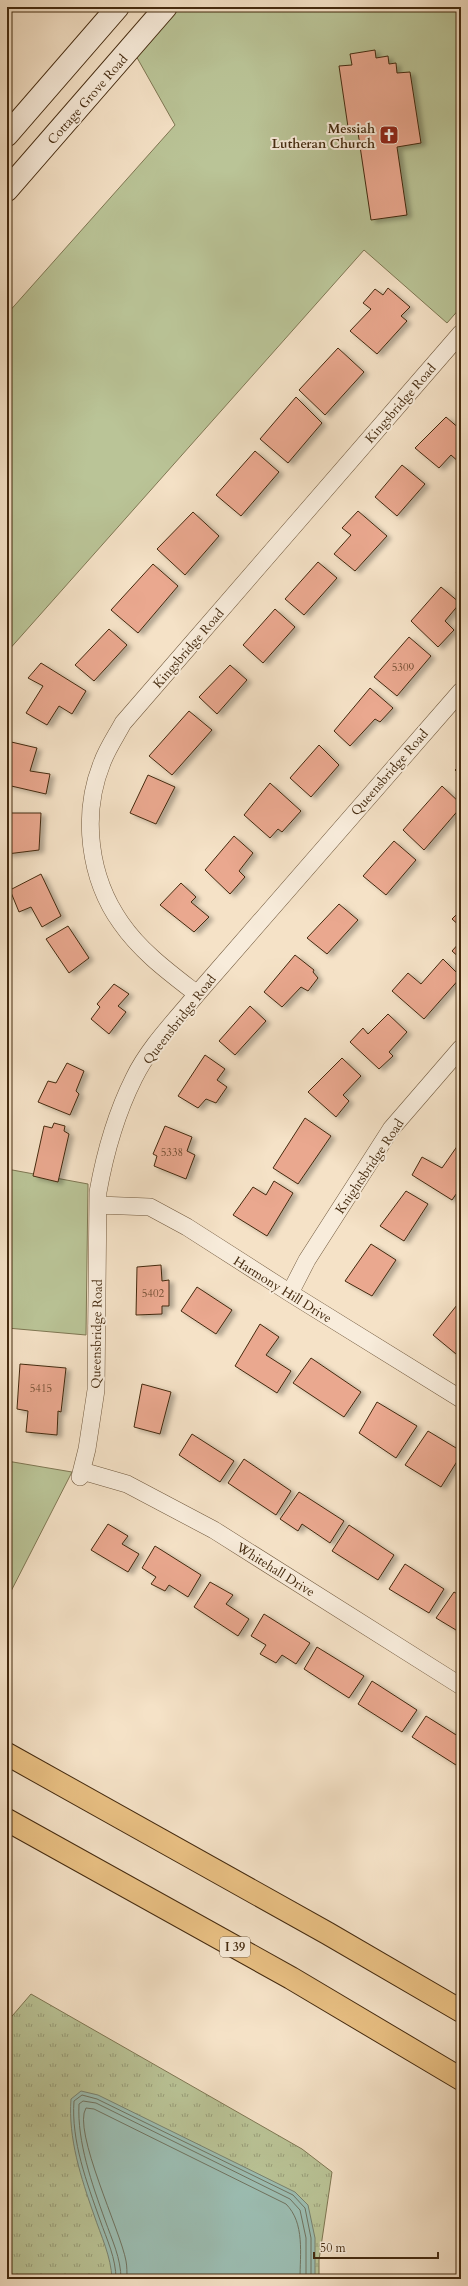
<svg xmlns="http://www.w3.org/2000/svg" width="468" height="2286" font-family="Cardo,serif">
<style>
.grass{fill:url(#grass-tufts);stroke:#7f7753}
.park{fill:#bac497;stroke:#7f7753}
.water{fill:#9cbeb3;stroke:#798371}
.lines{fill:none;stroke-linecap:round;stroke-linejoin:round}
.shore{stroke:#707461;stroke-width:1}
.building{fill:#eaa88f;stroke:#442a0f;filter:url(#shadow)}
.minor-casing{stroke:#70583d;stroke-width:18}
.secondary-casing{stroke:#442a0f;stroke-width:24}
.motorway-casing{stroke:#442a0f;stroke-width:24}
.minor{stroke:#f8ecdb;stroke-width:17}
.secondary{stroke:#f8ecdb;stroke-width:22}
.motorway{stroke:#eac184;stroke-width:22}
.labels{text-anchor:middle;stroke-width:4;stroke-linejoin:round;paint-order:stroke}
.number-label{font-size:11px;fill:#6e4a2f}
.shield{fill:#f8ecdb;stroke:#7a644c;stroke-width:1}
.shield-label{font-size:12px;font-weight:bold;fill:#442a0f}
.street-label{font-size:13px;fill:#442a0f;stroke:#f8ecdb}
.poi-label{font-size:13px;font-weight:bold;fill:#442a0f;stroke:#f8ecdb;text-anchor:end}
</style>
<defs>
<pattern id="grass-tufts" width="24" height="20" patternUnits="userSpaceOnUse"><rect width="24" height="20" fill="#bac497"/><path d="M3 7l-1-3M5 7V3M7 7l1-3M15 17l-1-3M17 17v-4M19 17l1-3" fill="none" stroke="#999f7a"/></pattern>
<filter id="shadow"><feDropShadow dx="4.5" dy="2.5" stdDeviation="2" flood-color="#0004"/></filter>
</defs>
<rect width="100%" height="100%" fill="#f5e2c7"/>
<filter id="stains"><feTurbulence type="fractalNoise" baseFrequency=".005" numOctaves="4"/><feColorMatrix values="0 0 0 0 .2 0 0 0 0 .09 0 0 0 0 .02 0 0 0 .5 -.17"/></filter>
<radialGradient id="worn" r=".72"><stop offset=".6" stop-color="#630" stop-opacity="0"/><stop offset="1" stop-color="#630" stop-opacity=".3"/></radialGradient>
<!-- grass -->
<path class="grass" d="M 31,1994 L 302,2149 L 332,2172 L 319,2260 L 319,2279 L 7,2279 L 7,2022 Z"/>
<!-- park -->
<path class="park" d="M 167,7 L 461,7 L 461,307 L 447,323 L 364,250 L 7,652 L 7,314 L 175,125 L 131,47 Z
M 7,1169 L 88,1184 L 86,1335 L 7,1328 Z
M 7,1461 L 72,1472 L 7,1599 Z"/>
<!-- water -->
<path class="water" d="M 81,2091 L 98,2095 L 295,2192 L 308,2205 L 315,2238 L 315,2279 L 112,2279 C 111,2256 101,2236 94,2215 C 81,2178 68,2138 71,2099 Z"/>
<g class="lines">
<!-- shore -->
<path class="shore" d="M 116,2279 C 116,2258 107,2240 100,2220 C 87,2183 71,2141 74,2101 L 82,2095 L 97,2099 L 293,2195 L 305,2208 L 311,2238 L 311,2279
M 121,2279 C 121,2258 112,2240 105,2220 C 92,2184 77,2142 79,2104 L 83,2101 L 96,2103 L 290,2199 L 300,2210 L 306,2238 L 306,2279
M 127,2279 C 127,2273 127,2266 126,2261 C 121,2232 72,2130 86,2108 L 94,2109 L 286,2204 C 305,2223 300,2254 300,2279"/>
</g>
<!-- building -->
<path class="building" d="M 375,50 L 376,58 L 388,56 L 389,64 L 396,63 L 397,73 L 410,72 L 421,143 L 397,147 L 407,215 L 371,220 L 357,126 L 348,127 L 339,66 L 352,65 L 350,54 Z
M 388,288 L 410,307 L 401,316 L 407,321 L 377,354 L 350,331 L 371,309 L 363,303 L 375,289 L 383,295 Z
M 338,348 L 364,372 L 325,415 L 299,390 Z
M 296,397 L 322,423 L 288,463 L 260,439 Z
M 446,417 L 461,430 L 461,462 L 460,463 L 451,455 L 439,468 L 415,448 Z
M 255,451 L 279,472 L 241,516 L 216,495 Z
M 402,465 L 425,484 L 397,516 L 375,497 Z
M 358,511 L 387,536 L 355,571 L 334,554 L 351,535 L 342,528 Z
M 193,512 L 219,536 L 185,575 L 157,549 Z
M 318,562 L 337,578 L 304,615 L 285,599 Z
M 153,564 L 178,586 L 138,633 L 111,610 Z
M 461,567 L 461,578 L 456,573 Z
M 441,587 L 460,603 L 445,621 L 454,630 L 438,647 L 411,621 Z
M 275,609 L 295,627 L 263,663 L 243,645 Z
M 109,629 L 127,645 L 94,681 L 75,665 Z
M 409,637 L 431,656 L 397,696 L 374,677 Z
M 41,663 L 86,691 L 72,714 L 59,706 L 47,725 L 26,713 L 43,686 L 28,678 Z
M 230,665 L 247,680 L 217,714 L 199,697 Z
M 370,688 L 393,708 L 380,722 L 375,719 L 350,746 L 334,731 Z
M 189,711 L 212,730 L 172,775 L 149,756 Z
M 7,741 L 37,748 L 30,771 L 50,774 L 46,794 L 7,785 Z
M 319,745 L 339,765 L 311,797 L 290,778 Z
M 461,764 L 461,776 L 455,770 Z
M 148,775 L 175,787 L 156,824 L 130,813 Z
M 270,783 L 301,811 L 282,832 L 278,829 L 270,838 L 244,815 Z
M 442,786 L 461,804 L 461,807 L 424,850 L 403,830 Z
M 7,813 L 41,813 L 39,850 L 7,854 Z
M 234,836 L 253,853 L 239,871 L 245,877 L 230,894 L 205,870 Z
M 394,841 L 416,860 L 386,895 L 363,876 Z
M 41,874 L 61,916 L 42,927 L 31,907 L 19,912 L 10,890 Z
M 181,883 L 196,897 L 191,902 L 209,917 L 194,932 L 160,905 Z
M 339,904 L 358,920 L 327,954 L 307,938 Z
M 461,910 L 461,927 L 452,919 Z
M 68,926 L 89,958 L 69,973 L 46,939 Z
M 461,941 L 461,959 L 452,951 Z
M 295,955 L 314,970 L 313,972 L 318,978 L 308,991 L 301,987 L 282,1007 L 264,992 Z
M 443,959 L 461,977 L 424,1019 L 392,991 L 408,973 L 421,984 Z
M 114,984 L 129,994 L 118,1006 L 126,1012 L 109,1034 L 91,1019 L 100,1007 L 97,1004 Z
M 250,1006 L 266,1021 L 235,1055 L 219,1041 Z
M 388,1014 L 407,1032 L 389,1052 L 393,1056 L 379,1069 L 350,1042 L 363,1028 L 368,1034 Z
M 205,1055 L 225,1069 L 217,1080 L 227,1087 L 216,1103 L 206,1099 L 198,1108 L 178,1096 Z
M 342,1058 L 361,1076 L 343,1095 L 349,1101 L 336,1117 L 308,1092 Z
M 67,1063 L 84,1071 L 76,1091 L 79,1094 L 70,1115 L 38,1102 L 48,1081 L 56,1083 Z
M 305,1118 L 331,1136 L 298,1184 L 273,1168 Z
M 54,1123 L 65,1126 L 64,1131 L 69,1134 L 58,1182 L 33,1176 L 44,1126 L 52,1128 Z
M 165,1126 L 192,1137 L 187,1151 L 195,1155 L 186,1179 L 154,1166 L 157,1156 L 153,1154 Z
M 458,1145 L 461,1148 L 461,1187 L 452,1200 L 412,1175 L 422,1157 L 442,1168 Z
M 274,1181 L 293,1193 L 267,1236 L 233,1215 L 253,1187 L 266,1195 Z
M 406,1191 L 428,1204 L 404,1241 L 380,1226 Z
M 371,1244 L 396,1260 L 372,1296 L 345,1281 Z
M 161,1265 L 162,1281 L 169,1280 L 169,1306 L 162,1306 L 162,1314 L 136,1315 L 137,1267 Z
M 197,1287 L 232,1310 L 216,1334 L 181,1311 Z
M 461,1300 L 461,1347 L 456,1354 L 433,1335 Z
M 260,1324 L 279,1337 L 266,1355 L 291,1371 L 277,1393 L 235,1366 Z
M 311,1358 L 361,1392 L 344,1417 L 293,1383 Z
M 20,1364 L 66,1368 L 61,1412 L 58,1411 L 57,1435 L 26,1432 L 28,1411 L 17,1409 Z
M 142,1384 L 171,1392 L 160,1434 L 134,1427 Z
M 377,1402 L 417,1426 L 396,1458 L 359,1433 Z
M 428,1431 L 461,1451 L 461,1455 L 441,1487 L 405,1465 Z
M 192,1434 L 234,1461 L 220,1482 L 179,1455 Z
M 244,1459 L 291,1491 L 276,1515 L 228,1483 Z
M 299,1492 L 344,1521 L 330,1543 L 302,1524 L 298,1531 L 280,1519 Z
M 108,1524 L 128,1536 L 122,1544 L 139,1554 L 128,1572 L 91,1550 Z
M 349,1525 L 394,1555 L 378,1580 L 332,1551 Z
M 155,1546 L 201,1575 L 188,1597 L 169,1585 L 165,1591 L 151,1584 L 156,1577 L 142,1568 Z
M 405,1564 L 444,1589 L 429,1613 L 389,1589 Z
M 210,1582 L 233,1595 L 226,1604 L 249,1619 L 238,1636 L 194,1607 Z
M 454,1592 L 461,1596 L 461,1633 L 436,1618 Z
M 264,1614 L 310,1643 L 296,1664 L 282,1655 L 276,1663 L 260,1654 L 266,1645 L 251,1636 Z
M 317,1647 L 364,1676 L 349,1698 L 304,1669 Z
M 372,1681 L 417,1710 L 402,1732 L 358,1704 Z
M 426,1716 L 461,1738 L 461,1757 L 456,1765 L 412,1737 Z"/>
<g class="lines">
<!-- minor casing -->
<g class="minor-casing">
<path id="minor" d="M 197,994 C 170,973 141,952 121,923 C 89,878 81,815 102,763 C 107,749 116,736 123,723 L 461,333
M 98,1205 L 150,1207 L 187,1227 L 290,1293 L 461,1399
M 290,1293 L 307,1260 L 391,1129 L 461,1048
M 82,1471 L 127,1484 L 214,1530 L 461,1686
M 80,1477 L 87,1449 L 96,1390 L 98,1192 C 105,1153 116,1114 134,1078 C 149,1047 175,1021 197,994 L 461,691"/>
</g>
<!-- secondary casing -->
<g class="secondary-casing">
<path id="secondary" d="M 7,135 L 118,7
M 7,190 L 166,7"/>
</g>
<!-- motorway casing -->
<g class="motorway-casing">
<path id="motorway" d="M 7,1754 L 327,1933 L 461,2011
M 7,1820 L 291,1978 L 461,2079"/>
</g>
<!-- minor -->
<use href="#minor" class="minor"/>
<!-- secondary -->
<use href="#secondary" class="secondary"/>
<!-- motorway -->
<use href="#motorway" class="motorway"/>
</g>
<!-- icons -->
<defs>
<g id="church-square" transform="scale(1)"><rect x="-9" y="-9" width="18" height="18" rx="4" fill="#8f2418" stroke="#f8ecdb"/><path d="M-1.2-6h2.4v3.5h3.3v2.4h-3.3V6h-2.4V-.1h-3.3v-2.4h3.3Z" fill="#fff"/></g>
</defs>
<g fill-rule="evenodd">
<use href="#church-square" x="389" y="135"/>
</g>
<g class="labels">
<!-- number labels -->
<g class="number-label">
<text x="403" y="671">5309</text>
<text x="172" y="1156">5338</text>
<text x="153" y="1297">5402</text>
<text x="41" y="1392">5415</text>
</g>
<!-- shield labels -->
<rect class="shield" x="220" y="1937" width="30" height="20" rx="3"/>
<g class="shield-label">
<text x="235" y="1951">I 39</text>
</g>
<!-- street labels -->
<g class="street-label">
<text transform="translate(87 99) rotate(-49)" y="5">Cottage Grove Road</text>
<text transform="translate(400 403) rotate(-49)" y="5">Kingsbridge Road</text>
<text transform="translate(188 648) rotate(-49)" y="5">Kingsbridge Road</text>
<text transform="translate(389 772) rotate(-49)" y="5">Queensbridge Road</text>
<text transform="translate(179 1019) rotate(-52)" y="5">Queensbridge Road</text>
<text transform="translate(369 1166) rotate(-56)" y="5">Knightsbridge Road</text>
<text transform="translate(283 1289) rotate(32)" y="5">Harmony Hill Drive</text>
<text transform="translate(96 1334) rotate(-89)" y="5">Queensbridge Road</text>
<text transform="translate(276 1569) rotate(32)" y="5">Whitehall Drive</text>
</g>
<!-- poi labels -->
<g class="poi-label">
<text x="375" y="133">Messiah<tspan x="375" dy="15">Lutheran Church</tspan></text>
</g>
</g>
<!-- margin -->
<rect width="468" height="2286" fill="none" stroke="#f5e2c7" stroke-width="24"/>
<rect x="8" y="8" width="452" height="2270" fill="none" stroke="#442a0f" stroke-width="2"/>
<rect x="12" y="12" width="444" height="2262" fill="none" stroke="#442a0f"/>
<!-- scale -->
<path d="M314 2252v6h124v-6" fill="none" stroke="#442a0f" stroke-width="2"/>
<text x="320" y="2252" font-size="12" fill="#442a0f" stroke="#f8ecdb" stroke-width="3" paint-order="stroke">50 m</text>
<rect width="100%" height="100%" filter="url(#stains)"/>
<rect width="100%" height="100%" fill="url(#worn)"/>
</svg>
